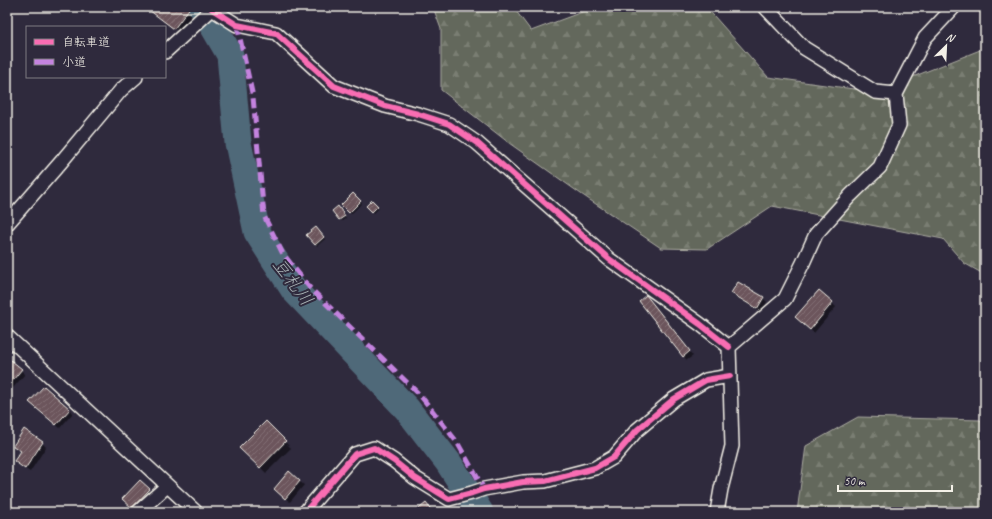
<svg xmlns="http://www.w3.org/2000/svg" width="992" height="519" font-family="Caveat,'Klee One',sans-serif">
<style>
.forest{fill:url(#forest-firs);stroke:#acaca2}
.shadow{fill:#0007}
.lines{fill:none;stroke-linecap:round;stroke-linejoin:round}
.river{stroke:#506979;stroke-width:27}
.building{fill:url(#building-hatch);stroke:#f4f1e8}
.minor-casing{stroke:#f4f1e8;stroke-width:16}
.minor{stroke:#2f2a3d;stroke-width:13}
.quiet{stroke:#c483df;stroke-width:5;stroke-dasharray:10 5;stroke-linecap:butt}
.cycleway-casing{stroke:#2f2a3d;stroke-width:8}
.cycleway{stroke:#f96db3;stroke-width:6}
.labels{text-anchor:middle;stroke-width:4;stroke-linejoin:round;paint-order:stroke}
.water-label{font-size:18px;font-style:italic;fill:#aab4b6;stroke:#2f2a3d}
</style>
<defs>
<pattern id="forest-firs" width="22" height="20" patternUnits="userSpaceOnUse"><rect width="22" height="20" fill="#63685b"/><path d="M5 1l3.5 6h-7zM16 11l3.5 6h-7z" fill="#7a7e73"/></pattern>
<pattern id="building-hatch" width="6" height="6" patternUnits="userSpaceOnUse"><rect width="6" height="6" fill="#6c555b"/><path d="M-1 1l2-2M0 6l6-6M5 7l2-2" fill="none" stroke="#826e73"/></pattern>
</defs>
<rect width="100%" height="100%" fill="#2f2a3d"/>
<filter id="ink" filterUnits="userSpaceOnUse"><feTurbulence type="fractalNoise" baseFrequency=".025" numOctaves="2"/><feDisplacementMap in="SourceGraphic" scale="8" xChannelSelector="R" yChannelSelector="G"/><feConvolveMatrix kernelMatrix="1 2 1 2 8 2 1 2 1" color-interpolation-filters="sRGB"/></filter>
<g filter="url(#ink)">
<!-- forest -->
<path class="forest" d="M 433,7 L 513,7 L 531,31 L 582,12 L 587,7 L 706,7 L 768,77 L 875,92 L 985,48 L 985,275 L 964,263 L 943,239 L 772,206 L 707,249 L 661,248 L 581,194 L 509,143 L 441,90 L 441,29 Z
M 858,417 L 980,420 L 985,423 L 985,512 L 797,512 L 806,446 Z"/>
<!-- shadow -->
<path class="shadow" d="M 147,7 L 185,7 L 193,14 L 179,32 Z
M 353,194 L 362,203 L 351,214 L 342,205 Z
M 372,201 L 379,208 L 374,213 L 368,206 Z
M 338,208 L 346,218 L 342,221 L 333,211 Z
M 316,229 L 325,239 L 317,246 L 308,235 Z
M 819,291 L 836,307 L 814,333 L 800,321 Z
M 732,293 L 763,298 L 767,302 L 761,312 L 736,297 Z
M 649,300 L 693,356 L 687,360 L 683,356 Z
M 7,358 L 25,374 L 13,388 L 7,383 Z
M 34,406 L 70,409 L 73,413 L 60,428 Z
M 266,423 L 291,448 L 266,473 L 241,448 Z
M 42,443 L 46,447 L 30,472 L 19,465 L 22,452 L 14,446 Z
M 289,473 L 304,485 L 290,502 L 279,493 Z
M 149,490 L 153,493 L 137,511 L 124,499 Z"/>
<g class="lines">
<!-- river -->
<path class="river" d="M 202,7 L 230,55 L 238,143 L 257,232 L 294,290 L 407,409 L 448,462 L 480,512"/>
</g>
<!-- building -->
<path class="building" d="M 145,7 L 187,7 L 189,9 L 174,29 Z
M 353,193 L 361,201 L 349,213 L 341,205 Z
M 372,200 L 378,206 L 372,212 L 366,206 Z
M 338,206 L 345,216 L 339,220 L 332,211 Z
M 316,227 L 324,237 L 315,245 L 306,235 Z
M 738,282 L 764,297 L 757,309 L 731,293 Z
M 819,290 L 833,302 L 810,330 L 795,317 Z
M 646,295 L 690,351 L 683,357 L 639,301 Z
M 7,357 L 22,369 L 9,385 L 7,384 Z
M 44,386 L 70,409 L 56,425 L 29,402 Z
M 266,421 L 286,441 L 260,468 L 239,448 Z
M 24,429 L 43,442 L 25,469 L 14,461 L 21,451 L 13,446 Z
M 289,471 L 300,481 L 285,499 L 274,489 Z
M 140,480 L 150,489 L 132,508 L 122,499 Z
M 426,503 L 433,512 L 415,512 Z"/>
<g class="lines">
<!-- minor casing -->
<g class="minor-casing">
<path id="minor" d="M 765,7 L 804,48 L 875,92 L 896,94
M 212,9 L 237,25 L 276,33 L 334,86 L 385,106 L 418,114 L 449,124 L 477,143 L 609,259 L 700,324 L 729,347
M 165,52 L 212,9 L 212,7
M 7,224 L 61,162 L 121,90 L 136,77
M 7,336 L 196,512
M 729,347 L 785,299 L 803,263 L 816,234 L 850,196 L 880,167 L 899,125 L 896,94 L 925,38 L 954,7
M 138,512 L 167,486
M 305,512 L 355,454 L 374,448 L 394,461 L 415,478 L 449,499 L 472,493 L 484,489 L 523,482 L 545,481 L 595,468 L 614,457 L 637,430 L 674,399 L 706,380 L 730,376
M 717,512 L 721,489 L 732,446 L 729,347"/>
</g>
<!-- minor -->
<use href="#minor" class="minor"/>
<!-- quiet -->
<path class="quiet" d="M 237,25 L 253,97 L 264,216 L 283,254 L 310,288 L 420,395 L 457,442 L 484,489"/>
<!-- cycleway casing -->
<g class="cycleway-casing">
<path id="cycleway" d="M 212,7 L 212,9 L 237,25 L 276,33 L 334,86 L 385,106 L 418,114 L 449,124 L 477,143 L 609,259 L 700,324 L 729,347
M 305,512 L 355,454 L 374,448 L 394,461 L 415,478 L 449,499 L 472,493 L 484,489 L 523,482 L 545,481 L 595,468 L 614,457 L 637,430 L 674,399 L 706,380 L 730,376"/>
</g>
<!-- cycleway -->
<use href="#cycleway" class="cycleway"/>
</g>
</g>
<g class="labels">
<!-- water labels -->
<g class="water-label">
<text transform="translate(293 282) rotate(53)" y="6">豆札川</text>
</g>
</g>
<!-- margin -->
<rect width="992" height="519" fill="none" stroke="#2f2a3d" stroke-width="24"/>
<rect x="12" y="12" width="968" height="495" fill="none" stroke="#f4f1e8" stroke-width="1.5" filter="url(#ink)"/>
<!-- legend -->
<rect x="26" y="26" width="140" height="52" fill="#2f2a3d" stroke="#7e7a81"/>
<rect x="34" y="39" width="20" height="6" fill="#f96db3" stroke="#7e7a81"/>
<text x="62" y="46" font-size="12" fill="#f4f1e8">自転車道</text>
<rect x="34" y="59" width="20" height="6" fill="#c483df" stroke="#7e7a81"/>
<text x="62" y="66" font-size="12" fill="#f4f1e8">小道</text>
<!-- north arrow -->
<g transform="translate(946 46) rotate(24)" stroke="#2f2a3d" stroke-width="3" paint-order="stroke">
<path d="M0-3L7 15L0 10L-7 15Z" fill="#f4f1e8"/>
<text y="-6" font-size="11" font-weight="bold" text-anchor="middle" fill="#f4f1e8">N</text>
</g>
<!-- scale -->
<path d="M838 485v6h114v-6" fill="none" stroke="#f4f1e8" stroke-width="2"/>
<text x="844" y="485" font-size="12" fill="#f4f1e8" stroke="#2f2a3d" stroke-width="3" paint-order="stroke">50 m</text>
</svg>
